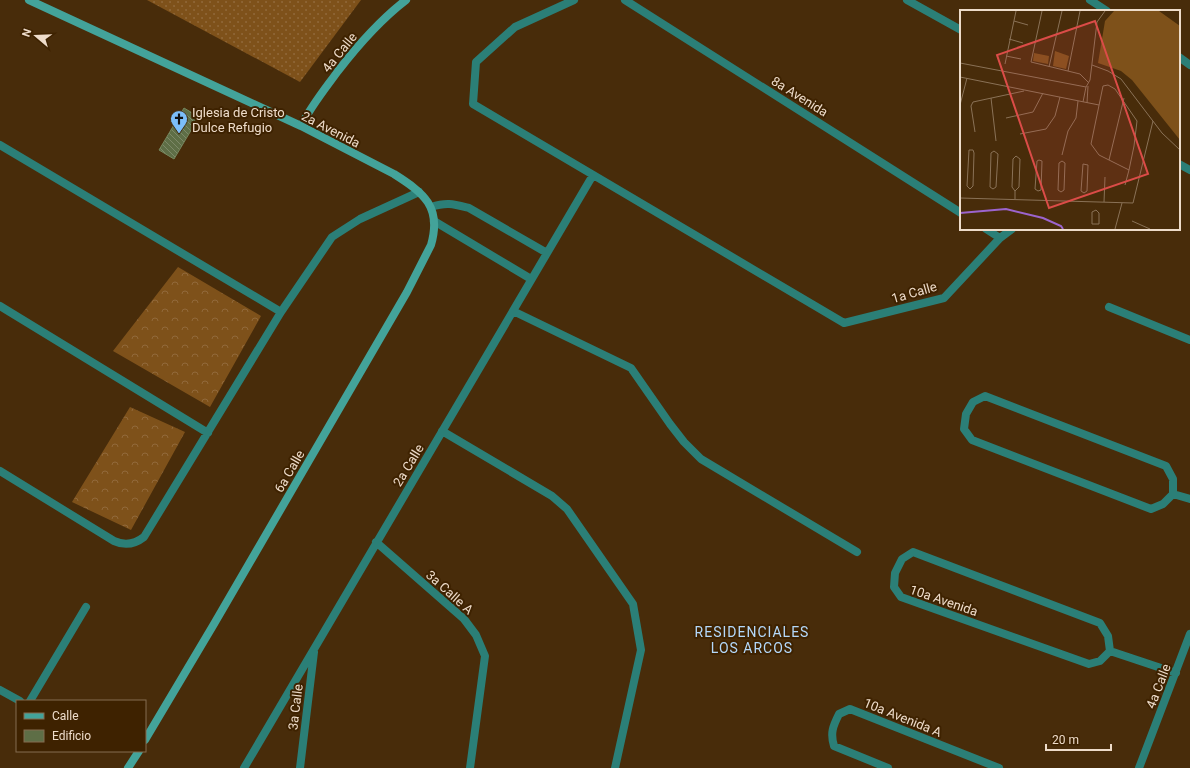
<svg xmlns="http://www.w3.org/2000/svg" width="1190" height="768" font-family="Roboto,sans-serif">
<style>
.grass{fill:url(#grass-dots)}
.forest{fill:url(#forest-crowns)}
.building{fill:url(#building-back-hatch);stroke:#75865d}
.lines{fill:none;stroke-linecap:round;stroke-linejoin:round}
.minor{stroke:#2b7f77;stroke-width:8}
.secondary{stroke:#43a39a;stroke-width:8}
.labels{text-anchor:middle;stroke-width:4;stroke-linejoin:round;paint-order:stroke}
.street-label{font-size:13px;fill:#eedcca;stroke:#3e2200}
.poi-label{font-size:13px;fill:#eedcca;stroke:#3e2200;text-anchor:start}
.neighbourhood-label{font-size:14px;letter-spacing:1px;fill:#b4d8f9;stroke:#3e2200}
.inset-river{fill:none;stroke:#9c64ce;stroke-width:2}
.inset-road{fill:none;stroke:#8a7257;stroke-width:1}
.view{fill:#db4c48;fill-opacity:0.15;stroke:#db4c48;stroke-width:2}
.inset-edge{fill:none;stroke:#eedcca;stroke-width:2}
</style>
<defs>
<pattern id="grass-dots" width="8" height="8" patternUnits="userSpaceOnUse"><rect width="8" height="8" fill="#7e511a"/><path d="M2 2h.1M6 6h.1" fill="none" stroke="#91693a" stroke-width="1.8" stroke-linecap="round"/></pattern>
<pattern id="forest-crowns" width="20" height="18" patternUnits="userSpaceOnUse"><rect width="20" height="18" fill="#7e511a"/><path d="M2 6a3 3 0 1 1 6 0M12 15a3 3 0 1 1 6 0" fill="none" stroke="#91693a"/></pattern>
<pattern id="building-back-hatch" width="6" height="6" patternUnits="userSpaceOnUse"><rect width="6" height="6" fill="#5e6e46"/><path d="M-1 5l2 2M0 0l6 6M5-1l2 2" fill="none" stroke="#7d8968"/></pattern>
</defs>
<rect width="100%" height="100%" fill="#482c0a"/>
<!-- grass -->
<path class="grass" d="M 147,0 L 361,0 L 300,82 Z"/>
<!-- forest -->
<path class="forest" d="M 178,267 L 261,316 L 210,407 L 113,351 Z
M 130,407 L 185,432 L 131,530 L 72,502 Z"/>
<!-- building -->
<path class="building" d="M 184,108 L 199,117 L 174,159 L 159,150 Z"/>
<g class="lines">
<!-- minor -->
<path class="minor" d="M 574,0 L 515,27 L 476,62 L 473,104 L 844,323 L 944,298 L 1000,238 L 1012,229
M 625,0 L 961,213
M 907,0 L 961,30
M 1090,0 L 1107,11
M 1179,57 L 1190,65
M 0,145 L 281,312
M 1179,164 L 1190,170
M 431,207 C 447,202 453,204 469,208 L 547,253
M 434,221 L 531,279
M 986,229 L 1000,238
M 0,306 L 208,433
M 1109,307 L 1190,340
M 513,311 L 631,368 L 670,424 L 684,442 L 701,459 L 857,552
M 985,396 L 1166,466 L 1173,479 L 1173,494 L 1163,504 L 1151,509 L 972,440 L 964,429 L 966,414 L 973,402 Z
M 442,431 L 552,496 L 567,509 L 633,604 L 641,650 L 615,768
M 0,471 L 114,541 C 125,546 135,544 144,537 L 281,312 L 332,237 L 360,219 L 419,192
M 1173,494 L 1190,499
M 376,542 L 464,619 L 476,635 L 485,656 L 470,768
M 913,552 L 1100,623 L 1108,636 L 1110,651 L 1100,661 L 1089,664 L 901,597 L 894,587 L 895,573 L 902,559 Z
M 1110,651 L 1176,673
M 0,690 L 20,701
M 30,701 L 86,607
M 244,768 L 593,175
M 300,768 L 314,652
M 888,768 L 834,746 C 830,733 833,726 839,714 L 850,709 L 999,768
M 1139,768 L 1190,634"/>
<!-- secondary -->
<path class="secondary" d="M 29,0 L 301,126 L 394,174 C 424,193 442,207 431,245 L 407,292 L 214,624 L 145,740
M 301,126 C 311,106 325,89 338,71 C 358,45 380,20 406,0
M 128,768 L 139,751"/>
</g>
<!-- icons -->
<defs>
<g id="church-pin" transform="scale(0.9)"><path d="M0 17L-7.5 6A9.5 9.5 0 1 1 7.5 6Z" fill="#7cbef9" stroke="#3e2200"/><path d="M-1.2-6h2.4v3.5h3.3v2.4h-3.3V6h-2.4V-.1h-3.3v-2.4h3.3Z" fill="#111"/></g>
</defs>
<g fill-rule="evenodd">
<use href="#church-pin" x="179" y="119"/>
</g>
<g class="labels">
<!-- street labels -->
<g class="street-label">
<text transform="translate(339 52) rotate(-51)" y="5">4a Calle</text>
<text transform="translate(800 96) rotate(32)" y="5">8a Avenida</text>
<text transform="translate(331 129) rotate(27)" y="5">2a Avenida</text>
<text transform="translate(914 292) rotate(-16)" y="5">1a Calle</text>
<text transform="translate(408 465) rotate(-59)" y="5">2a Calle</text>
<text transform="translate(289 471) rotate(-60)" y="5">6a Calle</text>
<text transform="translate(450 592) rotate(42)" y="5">3a Calle A</text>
<text transform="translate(944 600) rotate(19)" y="5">10a Avenida</text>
<text transform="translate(1158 686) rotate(-69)" y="5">4a Calle</text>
<text transform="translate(295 707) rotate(-83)" y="5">3a Calle</text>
<text transform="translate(903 717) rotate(22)" y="5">10a Avenida A</text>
</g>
<!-- poi labels -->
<g class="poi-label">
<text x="192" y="117">Iglesia de Cristo<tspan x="192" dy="15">Dulce Refugio</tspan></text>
</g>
<!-- neighbourhood labels -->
<g class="neighbourhood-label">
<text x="752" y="637">RESIDENCIALES<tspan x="752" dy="16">LOS ARCOS</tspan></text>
</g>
</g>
<!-- overview -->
<g transform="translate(960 10)">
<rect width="220" height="220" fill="#482c0a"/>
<path d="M 154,1 L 199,1 L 220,16 L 220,130 L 172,70 L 161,61 L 138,53 L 145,11 Z" fill="#7e511a"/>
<path d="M 95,41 L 109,46 L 106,59 L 93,56 ZM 74,43 L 89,46 L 88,54 L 73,51 Z" fill="#7e511a"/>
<path class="inset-river" d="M 0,203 L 46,199 L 83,208 L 101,216 L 103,219"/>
<path class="inset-road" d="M 82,1 L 71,52 L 120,64 L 129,73M 54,11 L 68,15M 49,29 L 63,33M 46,46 L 61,49M 0,53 L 126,77 L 130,70 L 137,12 L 145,1M 45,54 L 56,1M 132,55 L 148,61 L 161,69 L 202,123 L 220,140M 89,57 L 102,1M 108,61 L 120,1M 0,67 L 139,95M 31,88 L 36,131M 123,92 L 126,77M 127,93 L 128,76M 0,95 L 7,68M 46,108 L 73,102 L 83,83M 15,122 L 11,96 L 13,92 L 64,81M 60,124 L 86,119 L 95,106 L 100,87M 9,140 L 13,140 L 14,143 L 13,176 L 10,179 L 7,176 ZM 34,141 L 38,144 L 36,177 L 33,179 L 30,177 L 31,143 ZM 102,145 L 108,121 L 116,108 L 118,91M 79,150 L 82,151 L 81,180 L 78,181 L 75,179 L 77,151 ZM 149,150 L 164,88M 102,151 L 105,153 L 104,180 L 101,182 L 98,180 L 99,153 ZM 123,154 L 128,155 L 127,181 L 124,183 L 121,181 ZM 165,175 L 169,160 L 174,136 L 177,111 L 155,79 L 148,75 L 143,76 L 131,134 L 139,145 L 169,160M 0,188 L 173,193 L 193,111M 55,189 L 55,181 L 59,177 L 60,149 L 56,146 L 53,149 L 52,177 L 55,181M 144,192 L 145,167M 136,200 L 139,203 L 139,214 L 132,214 L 132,202 ZM 172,211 L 190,219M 155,219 L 162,193"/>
<path class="view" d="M 135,11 L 188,164 L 89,198 L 37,45 Z"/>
<rect width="220" height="220" class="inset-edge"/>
</g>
<!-- legend -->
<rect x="16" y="700" width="130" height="52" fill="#3e2200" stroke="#846c51"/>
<rect x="24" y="713" width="20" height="6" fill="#43a39a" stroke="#846c51"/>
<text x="52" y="720" font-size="12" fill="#eedcca">Calle</text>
<rect x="24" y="730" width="20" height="12" fill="#5e6e46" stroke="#846c51"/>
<text x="52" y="740" font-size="12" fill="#eedcca">Edificio</text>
<!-- north arrow -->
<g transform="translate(36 36) rotate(289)" stroke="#3e2200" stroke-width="3" paint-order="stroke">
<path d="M0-3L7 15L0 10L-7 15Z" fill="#eedcca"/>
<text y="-6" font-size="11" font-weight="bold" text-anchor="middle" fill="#eedcca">N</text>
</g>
<!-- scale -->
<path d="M1046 744v6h65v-6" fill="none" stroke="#eedcca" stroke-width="2"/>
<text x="1052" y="744" font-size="12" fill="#eedcca" stroke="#3e2200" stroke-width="3" paint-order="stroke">20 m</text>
</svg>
